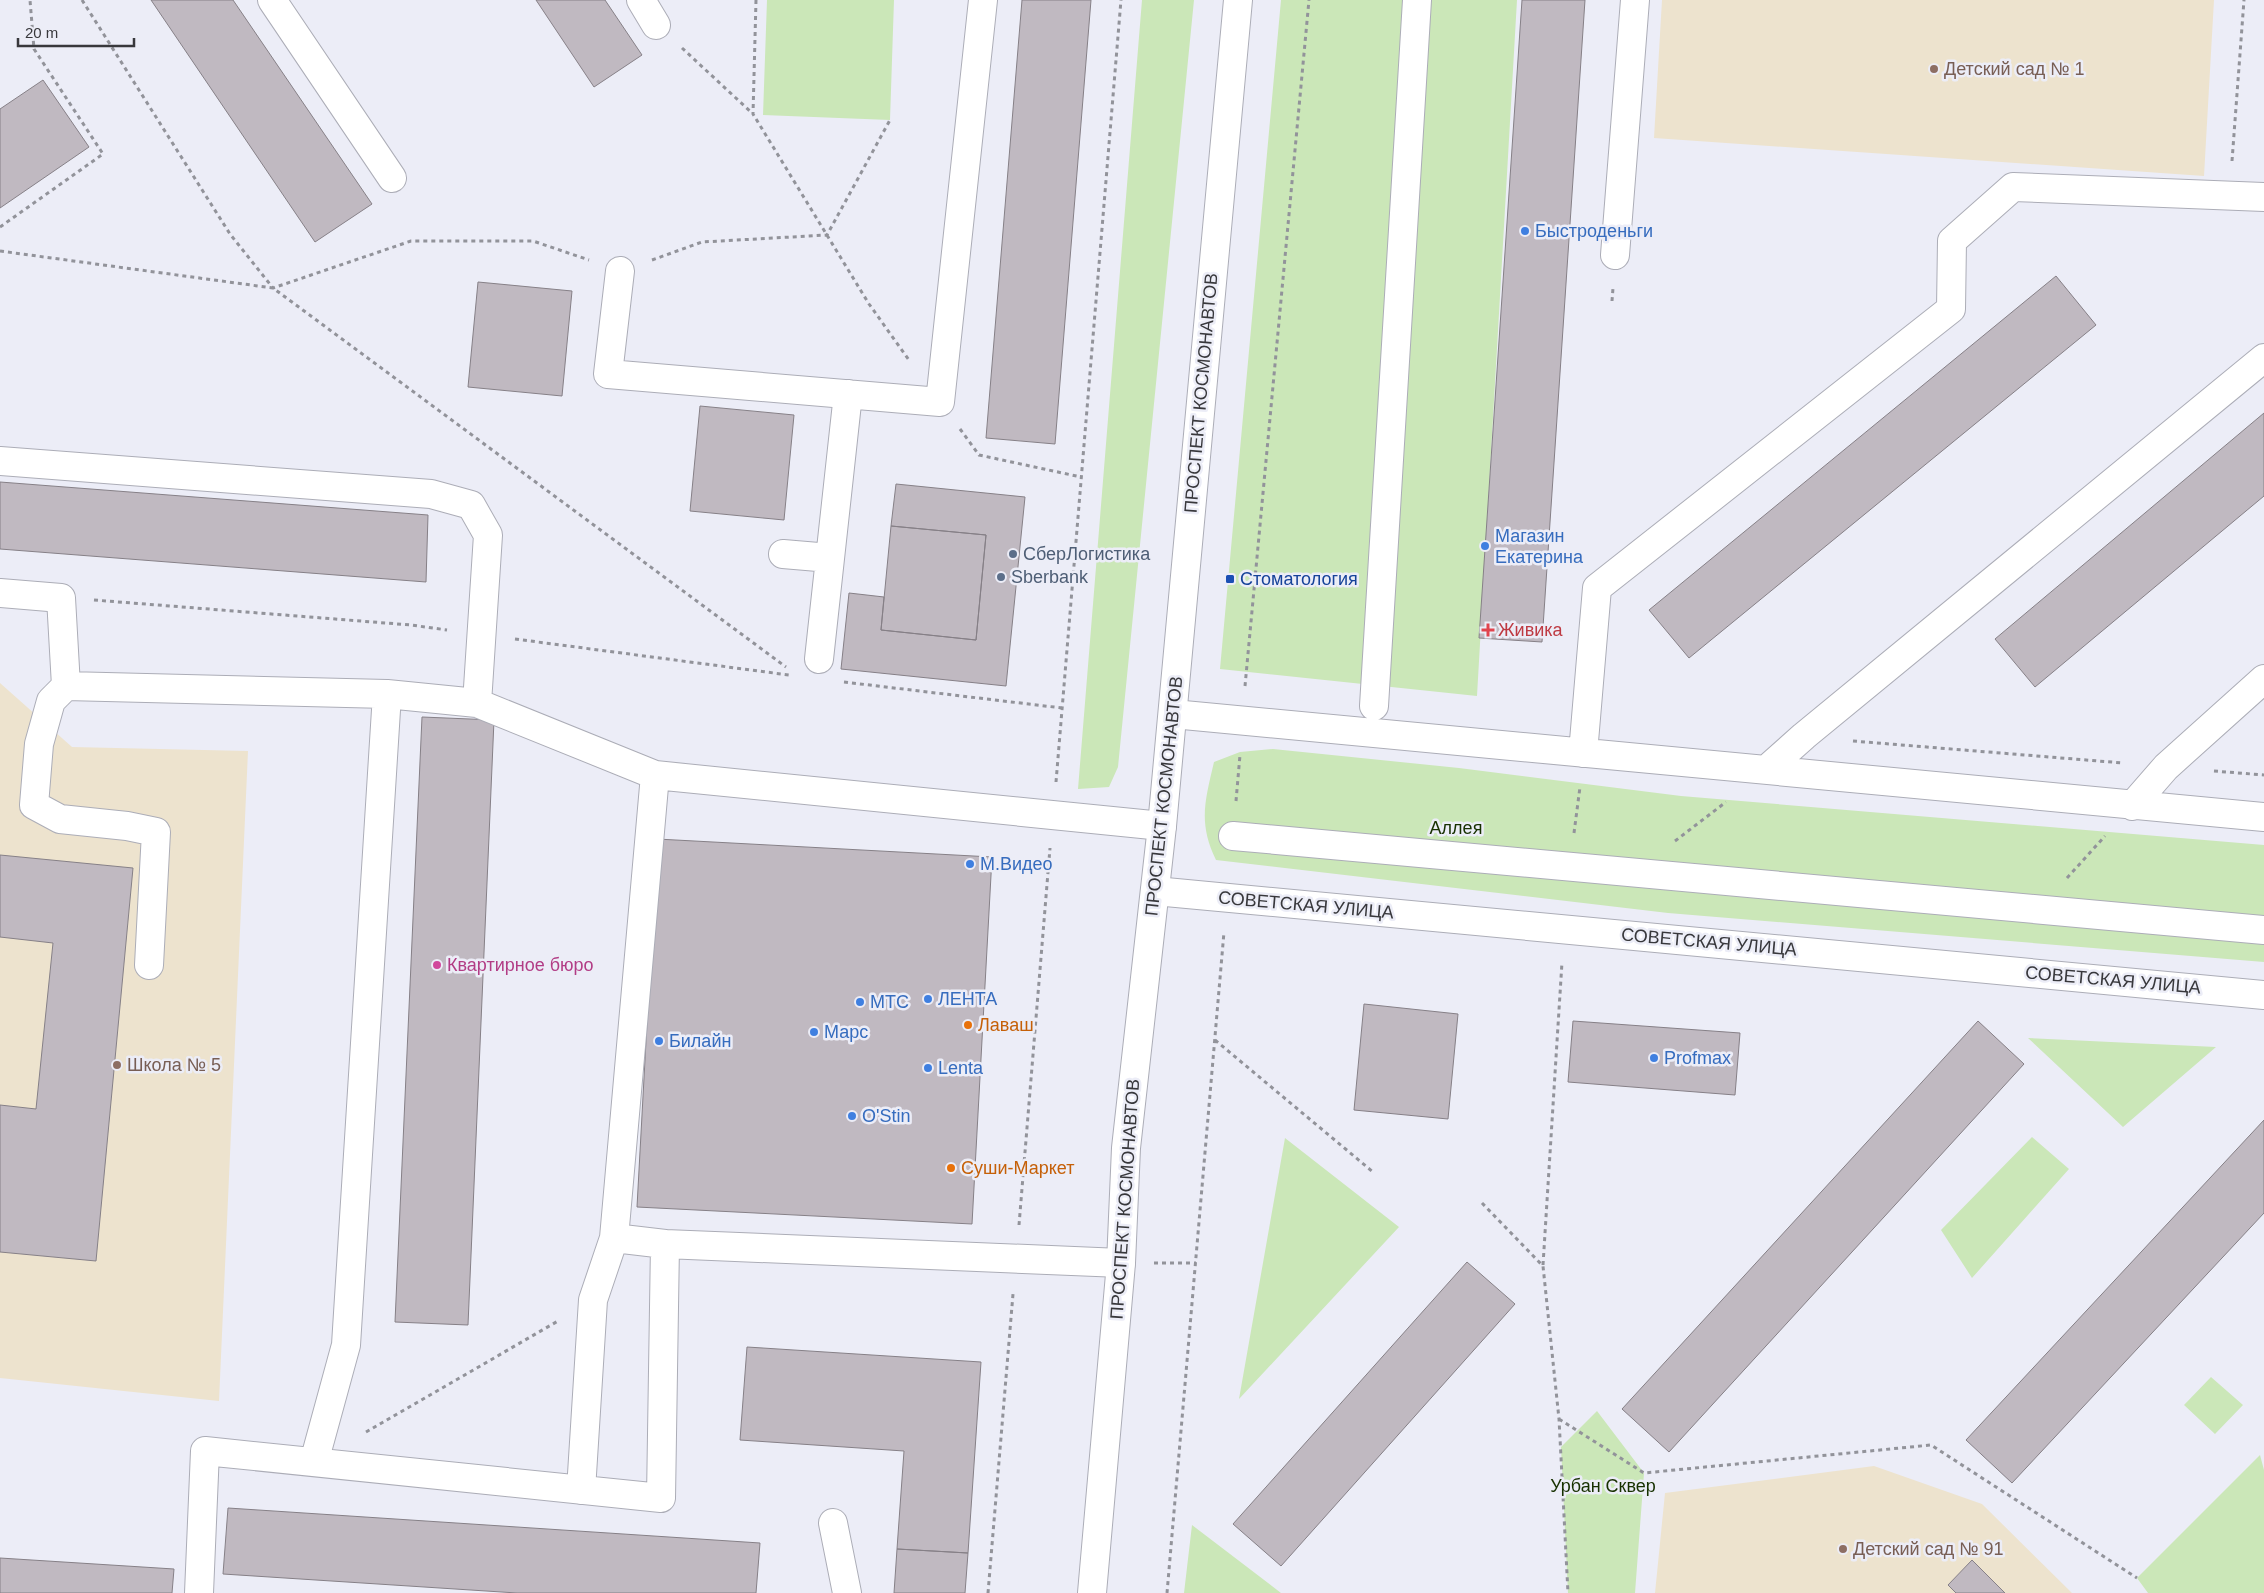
<svg xmlns="http://www.w3.org/2000/svg" width="2264" height="1593" font-family="Helvetica,sans-serif">
<style>
.education{fill:#ede3ce}
.green{fill:#cbe7b8}
.building{fill:#c0b9c1;stroke:#868087}
.lines{fill:none;stroke-linecap:round;stroke-linejoin:round}
.minor-casing{stroke:#acadb7;stroke-width:30}
.major-casing{stroke:#acadb7;stroke-width:30}
.path{stroke:#92939a;stroke-width:3;stroke-dasharray:4 4;stroke-linecap:butt}
.minor{stroke:#fff;stroke-width:28}
.major{stroke:#fff;stroke-width:28}
.education-dot{fill:#8d6e63;stroke:#ecedf7;stroke-width:2}
.shop-dot{fill:#3f7fe0;stroke:#ecedf7;stroke-width:2}
.service-dot{fill:#5c6f8a;stroke:#ecedf7;stroke-width:2}
.transit-dot{fill:#1a4fb4;stroke:#ecedf7;stroke-width:2}
.health-dot{fill:#e0444e;stroke:#ecedf7;stroke-width:2}
.hotel-dot{fill:#d1479c;stroke:#ecedf7;stroke-width:2}
.food-dot{fill:#e8710a;stroke:#ecedf7;stroke-width:2}
.labels{text-anchor:middle;stroke-width:5;stroke-linejoin:round;paint-order:stroke}
.education-label{font-size:18px;fill:#785e54;stroke:#ecedf7;text-anchor:start}
.shop-label{font-size:18px;fill:#366cbe;stroke:#ecedf7;text-anchor:start}
.street-label{font-size:18px;fill:#38383c;stroke:#ecedf7}
.service-label{font-size:18px;fill:#4e5e75;stroke:#ecedf7;text-anchor:start}
.transit-label{font-size:18px;fill:#164399;stroke:#ecedf7;text-anchor:start}
.health-label{font-size:18px;fill:#be3a42;stroke:#ecedf7;text-anchor:start}
.park-label{font-size:18px;fill:#173100;stroke:#ecedf7}
.hotel-label{font-size:18px;fill:#b23c85;stroke:#ecedf7;text-anchor:start}
.food-label{font-size:18px;fill:#c56008;stroke:#ecedf7;text-anchor:start}
</style>
<rect width="100%" height="100%" fill="#ecedf7"/>
<!-- education -->
<path class="education" d="M 1662,0 L 2214,0 L 2204,176 L 1654,138 Z
M 0,683 L 72,747 L 248,751 L 219,1401 L 0,1378 Z
M 1874,1466 L 1982,1504 L 2072,1593 L 1655,1593 L 1665,1493 Z"/>
<!-- green -->
<path class="green" d="M 767,0 L 894,0 L 890,120 L 763,115 Z
M 1142,0 L 1194,0 L 1118,767 L 1109,787 L 1078,789 Z
M 1281,0 L 1517,0 L 1477,696 L 1220,669 Z
M 1273,749 L 1459,768 L 1681,796 L 2264,845 L 2264,962 L 1668,913 L 1216,860 C 1198,823 1205,801 1214,762 L 1240,752 Z
M 2028,1038 L 2216,1047 L 2123,1127 Z
M 2032,1137 L 2069,1169 L 1972,1278 L 1941,1230 Z
M 1285,1138 L 1399,1227 L 1239,1399 Z
M 2211,1377 L 2243,1405 L 2215,1434 L 2184,1405 Z
M 1597,1411 L 1644,1473 L 1635,1593 L 1568,1593 L 1561,1447 Z
M 2260,1455 L 2264,1470 L 2264,1593 L 2148,1593 L 2137,1578 Z
M 1192,1525 L 1281,1593 L 1184,1593 Z"/>
<!-- building -->
<path class="building" d="M 151,0 L 233,0 L 372,204 L 315,242 Z
M 536,0 L 605,0 L 642,55 L 594,87 Z
M 1022,0 L 1091,0 L 1055,444 L 986,438 Z
M 1522,0 L 1585,0 L 1542,642 L 1479,638 Z
M 43,80 L 89,147 L 0,208 L 0,109 Z
M 2056,276 L 2096,325 L 1689,658 L 1649,610 Z
M 478,282 L 572,291 L 562,396 L 468,387 Z
M 700,406 L 794,415 L 784,520 L 690,511 Z
M 2264,413 L 2264,496 L 2035,687 L 1995,639 Z
M 0,482 L 428,515 L 426,582 L 0,549 Z
M 896,484 L 1025,497 L 1006,686 L 841,669 L 849,593 L 884,597 L 881,630 L 976,640 L 986,535 L 891,526 Z
M 891,526 L 986,535 L 976,640 L 881,630 Z
M 422,717 L 494,720 L 468,1325 L 395,1322 Z
M 657,839 L 992,857 L 972,1224 L 637,1207 Z
M 0,855 L 133,868 L 96,1261 L 0,1252 L 0,1105 L 36,1109 L 53,943 L 0,937 Z
M 1364,1004 L 1458,1014 L 1448,1119 L 1354,1110 Z
M 1573,1021 L 1740,1033 L 1735,1095 L 1568,1082 Z
M 1978,1021 L 2024,1064 L 1669,1452 L 1622,1409 Z
M 2264,1120 L 2264,1213 L 2012,1483 L 1966,1440 Z
M 1467,1262 L 1515,1304 L 1281,1566 L 1233,1524 Z
M 747,1347 L 981,1362 L 968,1553 L 897,1549 L 904,1451 L 740,1440 Z
M 228,1508 L 760,1543 L 756,1593 L 517,1593 L 223,1574 Z
M 897,1549 L 968,1553 L 965,1593 L 894,1593 Z
M 0,1558 L 174,1569 L 172,1593 L 0,1593 Z
M 1972,1560 L 2005,1593 L 1956,1593 L 1948,1585 Z"/>
<g class="lines">
<!-- minor casing -->
<g class="minor-casing">
<path id="minor" d="M 272,0 L 392,178
M 641,0 L 656,25
M 1615,255 L 1635,0
M 620,271 L 608,374 L 940,402 L 983,0
M 0,461 L 431,494 L 471,505 L 488,535 L 477,703
M 783,554 L 830,558
M 0,593 L 61,598 L 66,686 L 387,694 L 477,703 L 655,775 L 1162,826
M 819,659 L 848,394
M 66,686 L 51,701 L 39,744 L 34,805 L 60,819 L 127,826 L 156,832 L 149,965
M 1374,706 L 1417,0
M 1173,714 L 2264,817
M 1583,753 L 1597,588 L 1951,309 L 1952,241 L 2013,187 L 2264,197
M 1767,769 L 1804,736 L 2264,358
M 655,775 L 614,1238 L 665,1244
M 2132,806 L 2166,767 L 2264,679
M 1233,836 L 2264,930
M 1155,891 L 2264,995
M 314,1462 L 346,1345 L 387,694
M 581,1490 L 593,1300 L 614,1238
M 833,1523 L 847,1593
M 199,1593 L 205,1451 L 661,1498 L 665,1244 L 1121,1263"/>
</g>
<!-- major casing -->
<g class="major-casing">
<path id="major" d="M 1092,1593 L 1121,1263 L 1126,1148 L 1162,826 L 1238,0"/>
</g>
<!-- path -->
<path class="path" d="M 82,0 L 230,234 L 273,288 L 411,241 L 533,241 L 589,260
M 756,0 L 753,114 L 869,304 L 909,360
M 682,48 L 752,113
M 2232,161 L 2244,0
M 0,227 L 103,154 L 34,49 L 30,0
M 0,251 L 273,288 L 786,667
M 652,260 L 702,242 L 827,235 L 890,120
M 1612,301 L 1613,288
M 960,429 L 979,455 L 1081,477
M 94,600 L 411,625 L 447,630
M 515,639 L 789,675
M 844,682 L 1062,708
M 1245,686 L 1309,0
M 1853,741 L 2123,763
M 2214,771 L 2264,775
M 1056,782 L 1121,0
M 1236,801 L 1240,755
M 1574,833 L 1580,787
M 1675,841 L 1726,802
M 2067,878 L 2105,836
M 1215,1040 L 1373,1172
M 1482,1203 L 1543,1266 L 1559,1419 L 1568,1593
M 1019,1225 L 1050,848
M 1154,1263 L 1196,1263
M 1543,1265 L 1562,962
M 1559,1419 L 1644,1473 L 1931,1445 L 2137,1578
M 366,1432 L 558,1321
M 988,1593 L 1013,1294
M 1167,1593 L 1224,932"/>
<!-- minor -->
<use href="#minor" class="minor"/>
<!-- major -->
<use href="#major" class="major"/>
</g>
<!-- markers -->
<g class="education-dot">
<circle cx="1934" cy="69" r="5"/>
<circle cx="117" cy="1065" r="5"/>
<circle cx="1843" cy="1549" r="5"/>
</g>
<g class="shop-dot">
<circle cx="1525" cy="231" r="5"/>
<circle cx="1485" cy="546" r="5"/>
<circle cx="970" cy="864" r="5"/>
<circle cx="928" cy="999" r="5"/>
<circle cx="860" cy="1002" r="5"/>
<circle cx="814" cy="1032" r="5"/>
<circle cx="659" cy="1041" r="5"/>
<circle cx="1654" cy="1058" r="5"/>
<circle cx="928" cy="1068" r="5"/>
<circle cx="852" cy="1116" r="5"/>
</g>
<g class="service-dot">
<circle cx="1013" cy="554" r="5"/>
<circle cx="1001" cy="577" r="5"/>
</g>
<rect class="transit-dot" x="1225" y="574" width="10" height="10" rx="2.5"/>
<path class="health-dot" d="M1485.5 622.5h5v5h5v5h-5v5h-5v-5h-5v-5h5z"/>
<circle class="hotel-dot" cx="437" cy="965" r="5"/>
<g class="food-dot">
<circle cx="968" cy="1025" r="5"/>
<circle cx="951" cy="1168" r="5"/>
</g>
<g class="labels">
<!-- education labels -->
<g class="education-label">
<text x="1944" y="75">Детский сад № 1</text>
<text x="127" y="1071">Школа № 5</text>
<text x="1853" y="1555">Детский сад № 91</text>
</g>
<!-- shop labels -->
<g class="shop-label">
<text x="1535" y="237">Быстроденьги</text>
<text x="1495" y="542">Магазин<tspan x="1495" dy="21">Екатерина</tspan></text>
<text x="980" y="870">М.Видео</text>
<text x="938" y="1005">ЛЕНТА</text>
<text x="870" y="1008">МТС</text>
<text x="824" y="1038">Марс</text>
<text x="669" y="1047">Билайн</text>
<text x="1664" y="1064">Profmax</text>
<text x="938" y="1074">Lenta</text>
<text x="862" y="1122">O'Stin</text>
</g>
<!-- street labels -->
<g class="street-label">
<text transform="translate(1201 393) rotate(-85)" y="6">ПРОСПЕКТ КОСМОНАВТОВ</text>
<text transform="translate(1164 796) rotate(-84)" y="6">ПРОСПЕКТ КОСМОНАВТОВ</text>
<text transform="translate(1306 905) rotate(5)" y="6">СОВЕТСКАЯ УЛИЦА</text>
<text transform="translate(1709 942) rotate(5)" y="6">СОВЕТСКАЯ УЛИЦА</text>
<text transform="translate(2113 980) rotate(5)" y="6">СОВЕТСКАЯ УЛИЦА</text>
<text transform="translate(1125 1199) rotate(-86)" y="6">ПРОСПЕКТ КОСМОНАВТОВ</text>
</g>
<!-- service labels -->
<g class="service-label">
<text x="1023" y="560">СберЛогистика</text>
<text x="1011" y="583">Sberbank</text>
</g>
<!-- transit labels -->
<g class="transit-label">
<text x="1240" y="585">Стоматология</text>
</g>
<!-- health labels -->
<g class="health-label">
<text x="1498" y="636">Живика</text>
</g>
<!-- park labels -->
<g class="park-label">
<text x="1456" y="834">Аллея</text>
<text x="1603" y="1492">Урбан Сквер</text>
</g>
<!-- hotel labels -->
<g class="hotel-label">
<text x="447" y="971">Квартирное бюро</text>
</g>
<!-- food labels -->
<g class="food-label">
<text x="978" y="1031">Лаваш</text>
<text x="961" y="1174">Суши-Маркет</text>
</g>
</g>
<!-- scale -->
<path d="M18 38v8h116v-8" fill="none" stroke="#38383c" stroke-width="2.5"/>
<text x="25" y="38" font-size="15" fill="#38383c" stroke="#ecedf7" stroke-width="4" paint-order="stroke">20 m</text>
</svg>
